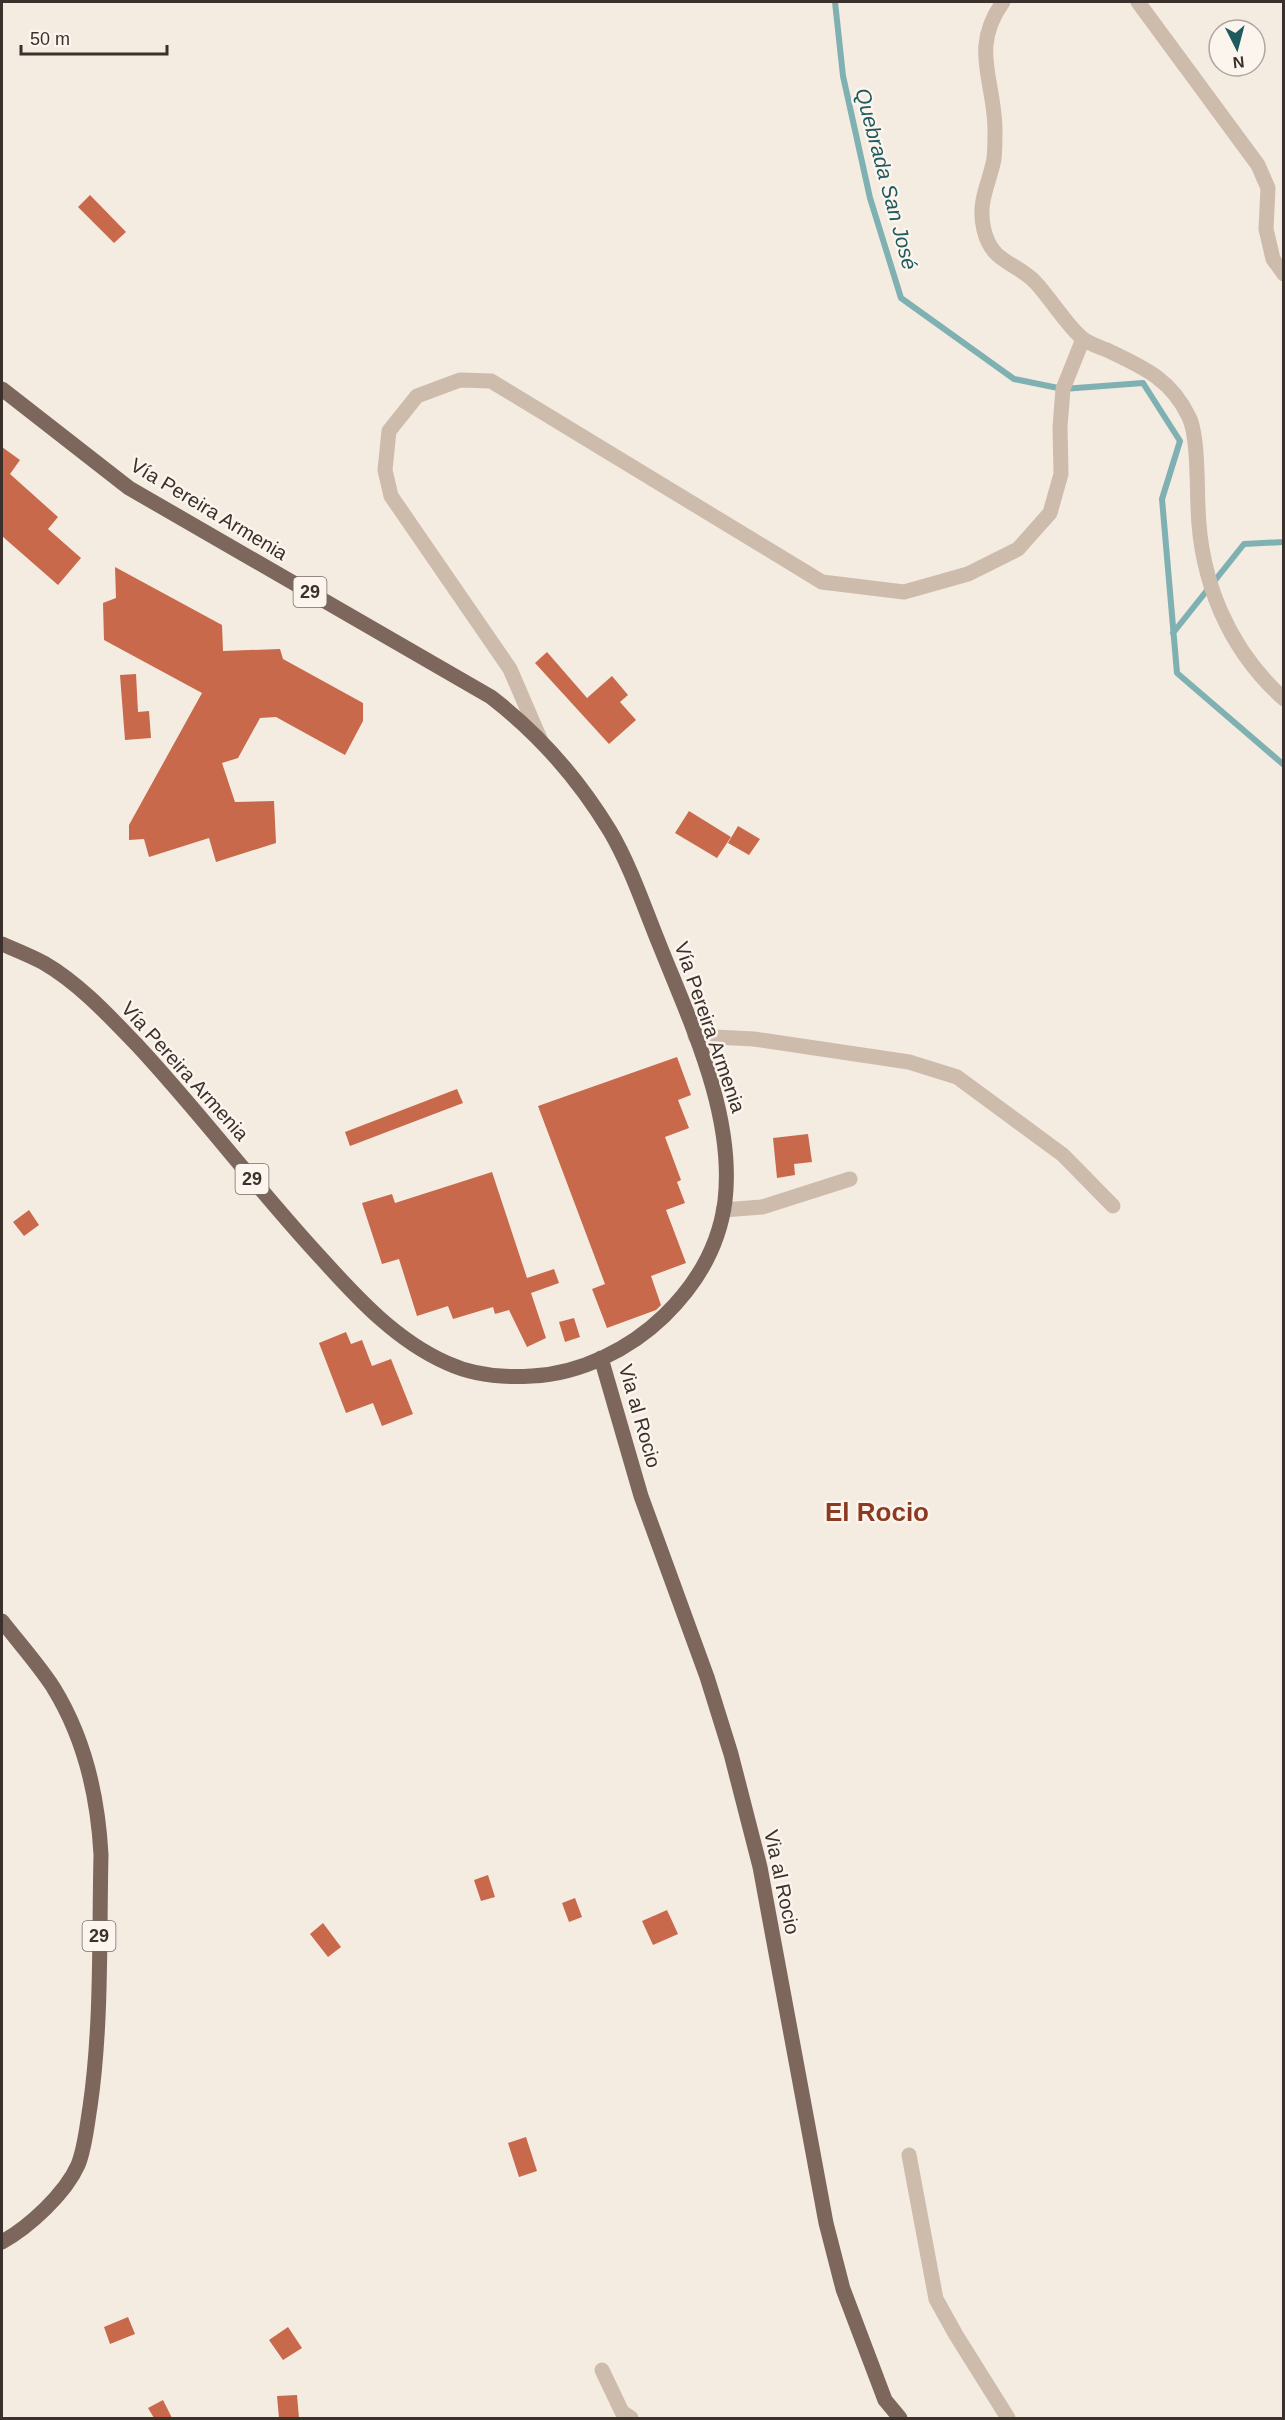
<svg xmlns="http://www.w3.org/2000/svg" width="1285" height="2420" font-family="Arial,sans-serif">
<style>
.lines{fill:none;stroke-linecap:round;stroke-linejoin:round}
.stream{stroke:#7fb0b2;stroke-width:6}
.building{fill:#c8694b}
.minor{stroke:#cdbbac;stroke-width:15}
.major{stroke:#7d675c;stroke-width:15}
.labels{text-anchor:middle;stroke-width:5;stroke-linejoin:round;paint-order:stroke}
.shield{fill:#fbf5ee;stroke:#756b66;stroke-width:1.5}
.shield-label{font-size:18px;font-weight:bold;fill:#3b302b}
.street-label{font-size:20px;fill:#3b302b;stroke:#fbf5ee}
.water-label{font-size:21px;font-style:italic;fill:#1f5a5e;stroke:#fbf5ee}
.district-label{font-size:26px;font-weight:bold;fill:#8c3b22;stroke:#fbf5ee}
</style>
<rect width="100%" height="100%" fill="#f4ebe1"/>
<g class="lines">
<!-- stream -->
<path class="stream" d="M 835,2 L 843,76 L 870,198 L 901,298 L 1014,379 L 1063,389 L 1143,383 L 1180,441 L 1162,499 L 1177,673 L 1284,765
M 1173,633 L 1244,544 L 1284,542"/>
</g>
<!-- building -->
<path class="building" d="M 90,195 L 126,232 L 114,243 L 78,207 Z
M 2,447 L 20,460 L 10,474 L 58,517 L 48,529 L 81,558 L 58,585 L 2,536 Z
M 115,567 L 222,625 L 223,651 L 280,649 L 283,659 L 363,703 L 363,721 L 345,755 L 276,717 L 260,718 L 238,758 L 222,763 L 235,802 L 274,801 L 276,843 L 216,862 L 209,838 L 149,857 L 144,839 L 129,840 L 129,825 L 202,693 L 104,640 L 103,603 L 116,598 Z
M 547,652 L 587,698 L 612,676 L 628,695 L 620,702 L 636,720 L 609,744 L 535,663 Z
M 136,674 L 138,712 L 149,711 L 151,738 L 125,740 L 120,675 Z
M 689,811 L 731,837 L 717,858 L 675,833 Z
M 738,826 L 760,839 L 749,855 L 728,843 Z
M 677,1057 L 691,1095 L 678,1100 L 689,1128 L 665,1137 L 681,1180 L 677,1182 L 685,1203 L 666,1210 L 686,1263 L 651,1276 L 661,1305 L 656,1310 L 607,1328 L 592,1289 L 605,1284 L 538,1106 Z
M 457,1089 L 463,1103 L 350,1146 L 345,1132 Z
M 808,1134 L 812,1162 L 794,1164 L 795,1175 L 777,1178 L 773,1138 Z
M 492,1172 L 527,1278 L 554,1269 L 559,1283 L 531,1293 L 546,1338 L 527,1347 L 509,1310 L 495,1314 L 493,1307 L 453,1319 L 448,1306 L 417,1316 L 399,1259 L 382,1264 L 362,1203 L 392,1194 L 395,1203 Z
M 29,1210 L 39,1225 L 24,1236 L 13,1222 Z
M 574,1318 L 580,1337 L 565,1342 L 559,1322 Z
M 346,1332 L 351,1344 L 362,1340 L 372,1366 L 391,1359 L 413,1414 L 382,1426 L 373,1403 L 346,1413 L 319,1343 Z
M 488,1875 L 495,1897 L 481,1901 L 474,1880 Z
M 575,1898 L 582,1917 L 569,1922 L 562,1903 Z
M 667,1910 L 678,1934 L 653,1945 L 642,1921 Z
M 323,1923 L 341,1947 L 328,1957 L 310,1934 Z
M 526,2137 L 537,2171 L 519,2177 L 508,2143 Z
M 128,2317 L 135,2334 L 110,2344 L 104,2327 Z
M 288,2327 L 302,2348 L 283,2360 L 269,2340 Z
M 297,2395 L 299,2418 L 279,2418 L 277,2396 Z
M 163,2400 L 172,2418 L 154,2418 L 148,2408 Z"/>
<g class="lines">
<!-- minor -->
<path class="minor" d="M 1003,2 C 970,48 994,79 995,128 C 995,138 995,150 994,159 C 989,185 977,202 984,230 C 992,264 1017,262 1036,283 C 1050,298 1068,327 1082,338 C 1089,344 1100,347 1107,350 C 1143,367 1171,379 1189,417 C 1198,435 1197,485 1198,507 C 1200,580 1228,649 1284,699
M 1138,2 L 1258,165 L 1268,188 L 1266,229 L 1273,259 L 1284,274
M 541,741 L 510,669 L 391,496 L 385,470 L 389,431 L 417,396 L 460,380 L 491,381 L 822,582 L 904,592 L 968,574 L 1018,549 L 1050,513 L 1061,474 L 1060,427 L 1063,389 L 1083,339
M 695,1036 L 754,1039 L 909,1062 L 957,1077 L 1063,1155 L 1113,1206
M 723,1210 L 762,1207 L 850,1179
M 909,2155 L 936,2299 L 956,2335 L 1008,2418
M 602,2370 L 622,2412 L 631,2418"/>
<!-- major -->
<path class="major" d="M 2,389 L 129,488 L 491,697 C 539,734 579,780 610,831 C 631,867 644,907 660,946 C 691,1024 735,1115 725,1201 C 719,1247 697,1284 664,1316 C 630,1349 580,1374 532,1376 C 504,1378 473,1375 447,1363 C 397,1341 358,1299 322,1259 C 258,1190 202,1115 138,1046 C 110,1017 80,984 44,963 C 31,956 16,950 2,944
M 601,1358 L 641,1496 L 707,1677 L 731,1754 L 760,1867 L 826,2223 L 843,2289 L 885,2400 L 900,2418
M 2,1621 C 19,1643 38,1664 53,1687 C 84,1737 98,1797 101,1855 C 99,1938 102,2024 90,2107 C 87,2125 85,2148 78,2165 C 65,2194 29,2227 2,2242"/>
</g>
<g class="labels">
<!-- shield labels -->
<g class="shield">
<rect x="293.5" y="577" width="33" height="30" rx="4.5"/>
<rect x="235.5" y="1164" width="33" height="30" rx="4.5"/>
<rect x="82.5" y="1921" width="33" height="30" rx="4.5"/>
</g>
<g class="shield-label">
<text x="310" y="598">29</text>
<text x="252" y="1185">29</text>
<text x="99" y="1942">29</text>
</g>
<!-- street labels -->
<g class="street-label">
<text transform="translate(209 509) rotate(31)" y="7">Vía Pereira Armenia</text>
<text transform="translate(710 1027) rotate(71)" y="7">Vía Pereira Armenia</text>
<text transform="translate(185 1071) rotate(48)" y="7">Vía Pereira Armenia</text>
<text transform="translate(640 1416) rotate(74)" y="7">Via al Rocio</text>
<text transform="translate(782 1882) rotate(78)" y="7">Via al Rocio</text>
</g>
<!-- water labels -->
<g class="water-label">
<text transform="translate(886 179) rotate(75)" y="7">Quebrada San José</text>
</g>
<!-- district labels -->
<g class="district-label">
<text x="877" y="1521">El Rocio</text>
</g>
</g>
<!-- border -->
<rect width="1285" height="2420" fill="none" stroke="#3b302b" stroke-width="6"/>
<!-- north arrow -->
<g transform="translate(1237 48) rotate(174)"><circle r="28" fill="#fbf5ee" stroke="#aea6a0" stroke-width="1.5"/>
<path d="M0-4.5L10 22L0 15L-10 22Z" fill="#1f5a5e"/>
<text y="-9" font-size="16" font-weight="bold" text-anchor="middle" fill="#3b302b">N</text>
</g>
<!-- scale -->
<path d="M21 45v9h146v-9" fill="none" stroke="#3b302b" stroke-width="3"/>
<text x="30" y="45" font-size="18" fill="#3b302b" stroke="#fbf5ee" stroke-width="4.5" paint-order="stroke">50 m</text>
</svg>
